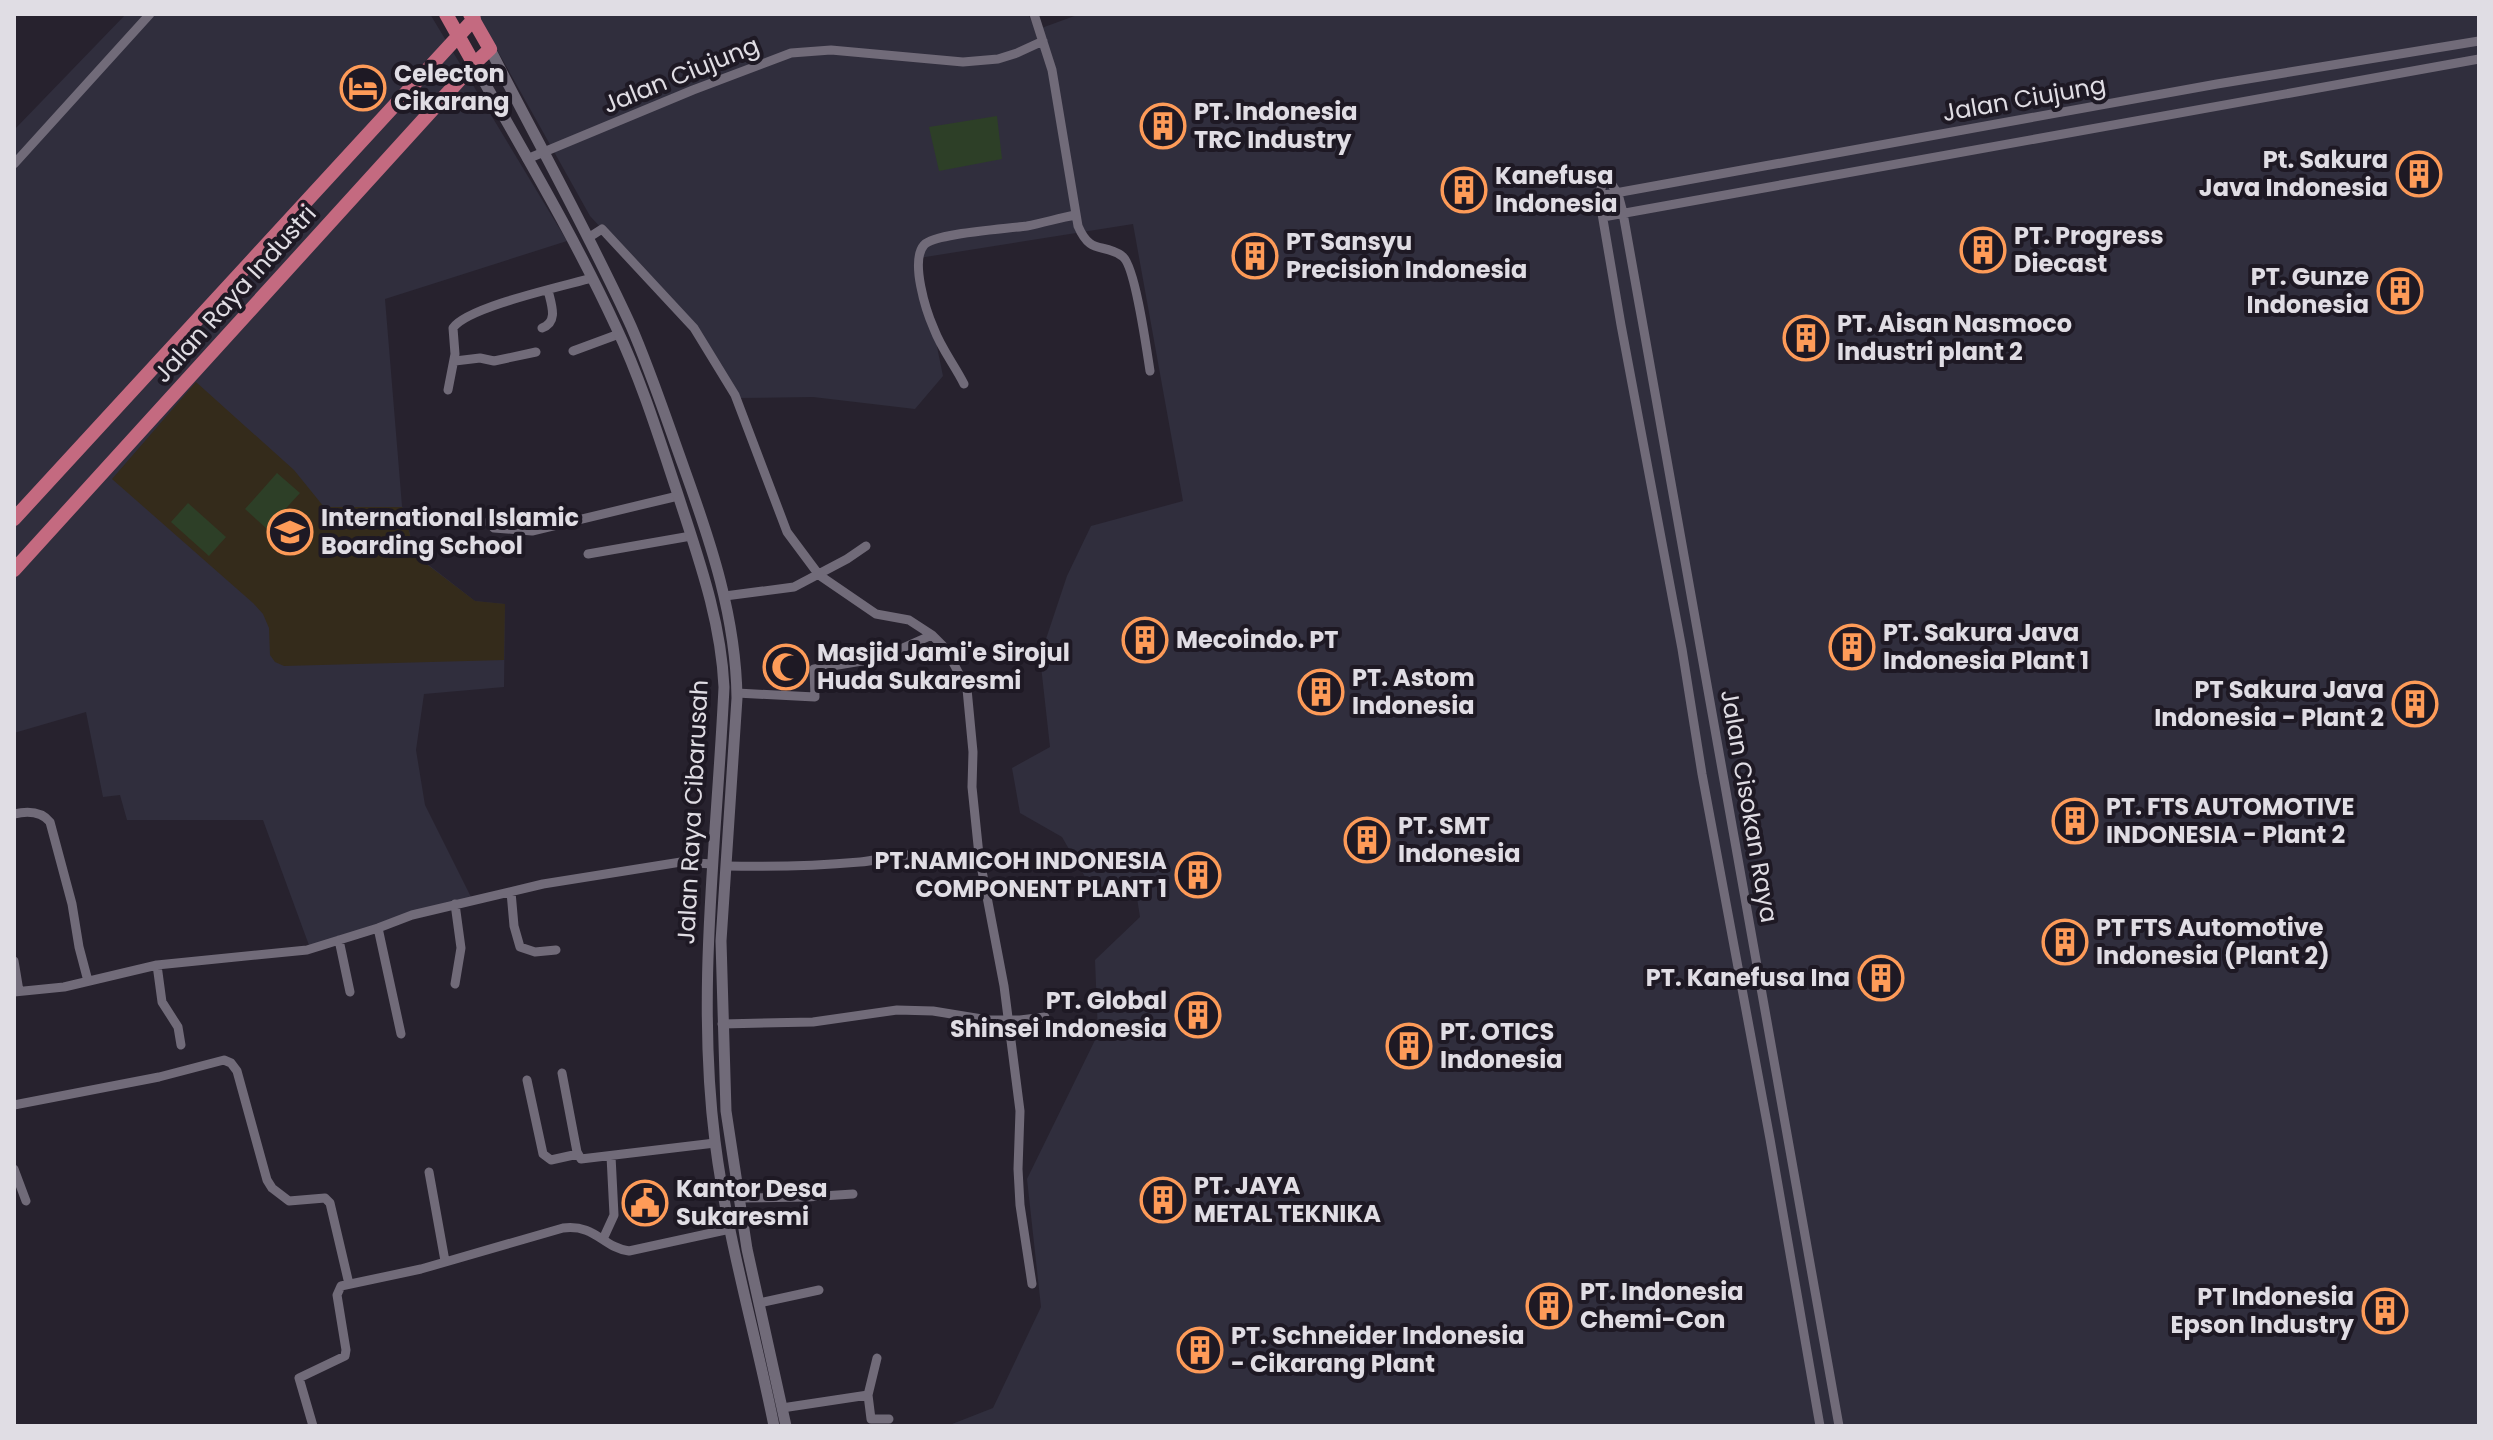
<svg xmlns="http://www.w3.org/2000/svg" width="2493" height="1440" font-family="Poppins,sans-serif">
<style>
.industrial{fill:#302e3d}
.education{fill:#342b1b}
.green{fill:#2d3f27}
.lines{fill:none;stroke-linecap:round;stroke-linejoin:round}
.minor{stroke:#716b79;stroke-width:9}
.tertiary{stroke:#716b79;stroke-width:11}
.primary{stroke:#c46a80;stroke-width:14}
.labels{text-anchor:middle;stroke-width:8;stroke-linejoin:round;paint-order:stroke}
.poi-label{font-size:24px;font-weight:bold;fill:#e0dde4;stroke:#1e1924;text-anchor:start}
.street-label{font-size:24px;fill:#e0dde4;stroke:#1e1924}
</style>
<rect width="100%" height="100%" fill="#27222e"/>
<!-- industrial -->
<path class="industrial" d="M 126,14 L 430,14 L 567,241 L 385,299 L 402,506 L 416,555 L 475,601 L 505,604 L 504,687 L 424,694 L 416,750 L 425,805 L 471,897 L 310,948 L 263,820 L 127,820 L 120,795 L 103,797 L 86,712 L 14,733 L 14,130 Z
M 477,14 L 1028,14 L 1036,30 L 1080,14 L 2479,14 L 2479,1426 L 947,1426 L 993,1408 L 1041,1307 L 1027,1179 L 1098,1034 L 1095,960 L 1140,917 L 1134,879 L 1092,889 L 1062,837 L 1020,813 L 1012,768 L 1050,747 L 1040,657 L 1067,576 L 1091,526 L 1183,501 L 1133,224 L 919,258 L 943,376 L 915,409 L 813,397 L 737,398 L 694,328 L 590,216 Z"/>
<!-- education -->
<path class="education" d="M 196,382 L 294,470 L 324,507 L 402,507 L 416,556 L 475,601 L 505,604 L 504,660 L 284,666 L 275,662 L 270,655 L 269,628 L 263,614 L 253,603 L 112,479 Z"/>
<!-- green -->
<path class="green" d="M 997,116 L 1002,159 L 939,171 L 929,127 Z
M 277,473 L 300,493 L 267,529 L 245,509 Z
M 188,503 L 226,537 L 209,556 L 171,522 Z"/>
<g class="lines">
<!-- minor -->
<path class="minor" d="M 1034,14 L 1052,70 L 1078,226 C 1091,256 1102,242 1122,256 C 1135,264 1147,352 1150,371
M 527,159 L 693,90 L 791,53 L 831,50 L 963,62 L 998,59 L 1017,53 L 1043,41
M 14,164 L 150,14
M 1605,174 L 1618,194 L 1623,213 L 1839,1426
M 1605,174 L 1599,196 L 1621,325 L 1682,649 L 1702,774 L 1770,1139 L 1820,1426
M 1599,196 L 2217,84 L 2479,41
M 1603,217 L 2479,59
M 588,238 L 602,229 L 694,328 L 735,395 L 787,532 L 819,575 L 876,614 L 909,620 L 932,635 L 946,649 L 967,689 L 973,752 L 972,787 L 979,855 L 1004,986 L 1020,1111 L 1018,1169 L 1020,1205 L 1032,1284
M 542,328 C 559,322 551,304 548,290
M 573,351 L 619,334
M 455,361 L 480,358 L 494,361 L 536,352
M 964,384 C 955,366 941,348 934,329 C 926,311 910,261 924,245 C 935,233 1007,229 1027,226 C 1043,223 1059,218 1075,215
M 448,390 L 455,354 L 453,328 C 467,307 564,286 592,278
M 488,522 L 494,528 L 532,531 L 678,496
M 588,554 L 691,536
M 725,596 L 794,587 L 847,559 L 866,546
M 737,693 L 815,697 L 814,669 L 880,658 L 932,635
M 14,814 C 27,811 41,811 50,822 L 72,904 L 79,947 L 88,981
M 726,866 C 771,867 815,866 860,862 C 877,861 894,854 911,855 L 916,860 L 952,859 L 979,855
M 511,892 L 514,926 L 520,947 L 535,952 L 556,950
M 378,928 L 401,1034
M 339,940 L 350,992
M 14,961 L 19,991
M 157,965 L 162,1002 L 178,1027 L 181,1045
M 455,984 L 461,948 L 455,904
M 14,992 L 64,987 L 157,965 L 307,950 L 378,928 L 412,915 L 543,884 L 681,862 L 712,864
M 722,1024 L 813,1022 L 897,1010 L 933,1011 L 988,1020 L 1020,1020 L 1045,1017
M 562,1073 L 577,1152 L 581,1159 L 715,1143
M 527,1080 L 543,1154 L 551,1160 L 578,1154
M 14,1105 L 159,1077 L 224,1060 L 231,1063 L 237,1071 L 267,1180 L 272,1188 L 289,1201 L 325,1198 L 330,1203 L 349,1284
M 14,1169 L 26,1201
M 429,1172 L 445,1261
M 739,1198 L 807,1197 L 853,1194
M 603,1239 L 614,1215 L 611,1156
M 759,1303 L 819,1290
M 868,1395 L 877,1358
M 782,1408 L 868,1395 L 871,1419 L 889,1419
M 313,1426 L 299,1378 L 345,1356 L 346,1350 L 337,1295 L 341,1286 L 421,1269 L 563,1228 C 596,1224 602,1247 629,1251 L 730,1229"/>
<!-- tertiary -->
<path class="tertiary" d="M 490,49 C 537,141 588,232 631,326 C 651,372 667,421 684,468 C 711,543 736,617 737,698 L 721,941 L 726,1111 L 747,1249 L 786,1426
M 474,64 C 523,151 574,236 616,327 C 642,382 660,441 679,498 C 699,560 721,621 724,687 C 717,838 696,990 715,1141 C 727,1238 755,1331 774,1426"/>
<!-- primary -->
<path class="primary" d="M 446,14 L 474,64
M 14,519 L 474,19
M 14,570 L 474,64 L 490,49 L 470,14"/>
</g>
<!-- icons -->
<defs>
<g id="hotel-ring" transform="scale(2.3)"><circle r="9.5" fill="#1e1924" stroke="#fe9b58" stroke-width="1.5"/><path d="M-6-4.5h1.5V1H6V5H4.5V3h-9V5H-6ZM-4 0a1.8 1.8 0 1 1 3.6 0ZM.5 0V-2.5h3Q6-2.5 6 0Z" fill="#fe9b58"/></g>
<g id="building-ring" transform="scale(2.3)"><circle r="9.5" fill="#1e1924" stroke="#fe9b58" stroke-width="1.5"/><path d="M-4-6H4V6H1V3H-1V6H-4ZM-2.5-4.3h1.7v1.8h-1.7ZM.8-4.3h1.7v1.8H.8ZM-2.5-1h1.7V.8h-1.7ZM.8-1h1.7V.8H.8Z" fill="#fe9b58"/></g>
<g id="school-ring" transform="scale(2.3)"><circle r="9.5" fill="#1e1924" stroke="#fe9b58" stroke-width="1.5"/><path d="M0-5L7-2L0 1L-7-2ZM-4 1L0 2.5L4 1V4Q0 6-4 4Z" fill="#fe9b58"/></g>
<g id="mosque-ring" transform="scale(2.3)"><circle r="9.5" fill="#1e1924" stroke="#fe9b58" stroke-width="1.5"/><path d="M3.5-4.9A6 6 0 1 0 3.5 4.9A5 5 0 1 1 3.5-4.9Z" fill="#fe9b58"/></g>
<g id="civic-ring" transform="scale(2.3)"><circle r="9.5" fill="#1e1924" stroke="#fe9b58" stroke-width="1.5"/><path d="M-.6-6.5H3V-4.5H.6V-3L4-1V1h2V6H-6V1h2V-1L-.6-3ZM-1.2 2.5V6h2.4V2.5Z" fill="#fe9b58"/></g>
</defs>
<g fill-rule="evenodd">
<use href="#hotel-ring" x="363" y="88"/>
<use href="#building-ring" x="1163" y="126"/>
<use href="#building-ring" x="2419" y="174"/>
<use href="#building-ring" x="1464" y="190"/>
<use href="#building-ring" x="1983" y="250"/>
<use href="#building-ring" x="1255" y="256"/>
<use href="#building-ring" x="2400" y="291"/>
<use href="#building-ring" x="1806" y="338"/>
<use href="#school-ring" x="290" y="532"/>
<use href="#building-ring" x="1145" y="640"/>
<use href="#building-ring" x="1852" y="647"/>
<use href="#mosque-ring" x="786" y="667"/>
<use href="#building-ring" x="1321" y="692"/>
<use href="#building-ring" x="2415" y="704"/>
<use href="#building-ring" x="2075" y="821"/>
<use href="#building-ring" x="1367" y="840"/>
<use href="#building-ring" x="1198" y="875"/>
<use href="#building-ring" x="2065" y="942"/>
<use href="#building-ring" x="1881" y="978"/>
<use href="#building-ring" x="1198" y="1015"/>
<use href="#building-ring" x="1409" y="1046"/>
<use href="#building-ring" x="1163" y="1200"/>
<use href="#civic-ring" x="645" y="1203"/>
<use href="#building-ring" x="1549" y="1306"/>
<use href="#building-ring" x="2385" y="1311"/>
<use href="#building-ring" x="1200" y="1350"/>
</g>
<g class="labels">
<!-- poi labels -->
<g class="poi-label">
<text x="394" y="82">Celecton<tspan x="394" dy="28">Cikarang</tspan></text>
<text x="1194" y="120">PT. Indonesia<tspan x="1194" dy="28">TRC Industry</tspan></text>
<text x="2388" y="168" text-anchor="end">Pt. Sakura<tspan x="2388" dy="28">Java Indonesia</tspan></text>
<text x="1495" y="184">Kanefusa<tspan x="1495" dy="28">Indonesia</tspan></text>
<text x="2014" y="244">PT. Progress<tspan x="2014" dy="28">Diecast</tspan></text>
<text x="1286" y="250">PT Sansyu<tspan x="1286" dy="28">Precision Indonesia</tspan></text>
<text x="2369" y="285" text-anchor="end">PT. Gunze<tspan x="2369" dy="28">Indonesia</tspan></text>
<text x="1837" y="332">PT. Aisan Nasmoco<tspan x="1837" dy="28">Industri plant 2</tspan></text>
<text x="321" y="526">International Islamic<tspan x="321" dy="28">Boarding School</tspan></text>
<text x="1883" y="641">PT. Sakura Java<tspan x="1883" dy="28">Indonesia Plant 1</tspan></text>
<text x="1176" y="648">Mecoindo. PT</text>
<text x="817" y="661">Masjid Jami'e Sirojul<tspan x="817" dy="28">Huda Sukaresmi</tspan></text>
<text x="1352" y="686">PT. Astom<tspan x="1352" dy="28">Indonesia</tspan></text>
<text x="2384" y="698" text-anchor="end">PT Sakura Java<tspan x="2384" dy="28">Indonesia - Plant 2</tspan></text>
<text x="2106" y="815">PT. FTS AUTOMOTIVE<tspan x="2106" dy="28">INDONESIA - Plant 2</tspan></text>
<text x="1398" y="834">PT. SMT<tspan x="1398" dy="28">Indonesia</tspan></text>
<text x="1167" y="869" text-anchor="end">PT.NAMICOH INDONESIA<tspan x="1167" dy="28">COMPONENT PLANT 1</tspan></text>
<text x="2096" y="936">PT FTS Automotive<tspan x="2096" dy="28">Indonesia (Plant 2)</tspan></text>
<text x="1850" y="986" text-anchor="end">PT. Kanefusa Ina</text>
<text x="1167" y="1009" text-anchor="end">PT. Global<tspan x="1167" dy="28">Shinsei Indonesia</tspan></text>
<text x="1440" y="1040">PT. OTICS<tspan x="1440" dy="28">Indonesia</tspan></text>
<text x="1194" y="1194">PT. JAYA<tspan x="1194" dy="28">METAL TEKNIKA</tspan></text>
<text x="676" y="1197">Kantor Desa<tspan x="676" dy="28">Sukaresmi</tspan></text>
<text x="1580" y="1300">PT. Indonesia<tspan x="1580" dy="28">Chemi-Con</tspan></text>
<text x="2354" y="1305" text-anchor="end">PT Indonesia<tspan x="2354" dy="28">Epson Industry</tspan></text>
<text x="1231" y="1344">PT. Schneider Indonesia<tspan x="1231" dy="28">- Cikarang Plant</tspan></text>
</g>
<!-- street labels -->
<g class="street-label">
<text transform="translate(681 75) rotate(-22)" y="8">Jalan Ciujung</text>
<text transform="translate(2024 99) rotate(-10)" y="8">Jalan Ciujung</text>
<text transform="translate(235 294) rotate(-48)" y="8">Jalan Raya Industri</text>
<text transform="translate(1749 806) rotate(80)" y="8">Jalan Cisokan Raya</text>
<text transform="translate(693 812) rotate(-87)" y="8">Jalan Raya Cibarusah</text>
</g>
</g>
<!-- border -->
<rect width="2493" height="1440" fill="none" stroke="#e0dde4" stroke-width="32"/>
</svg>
